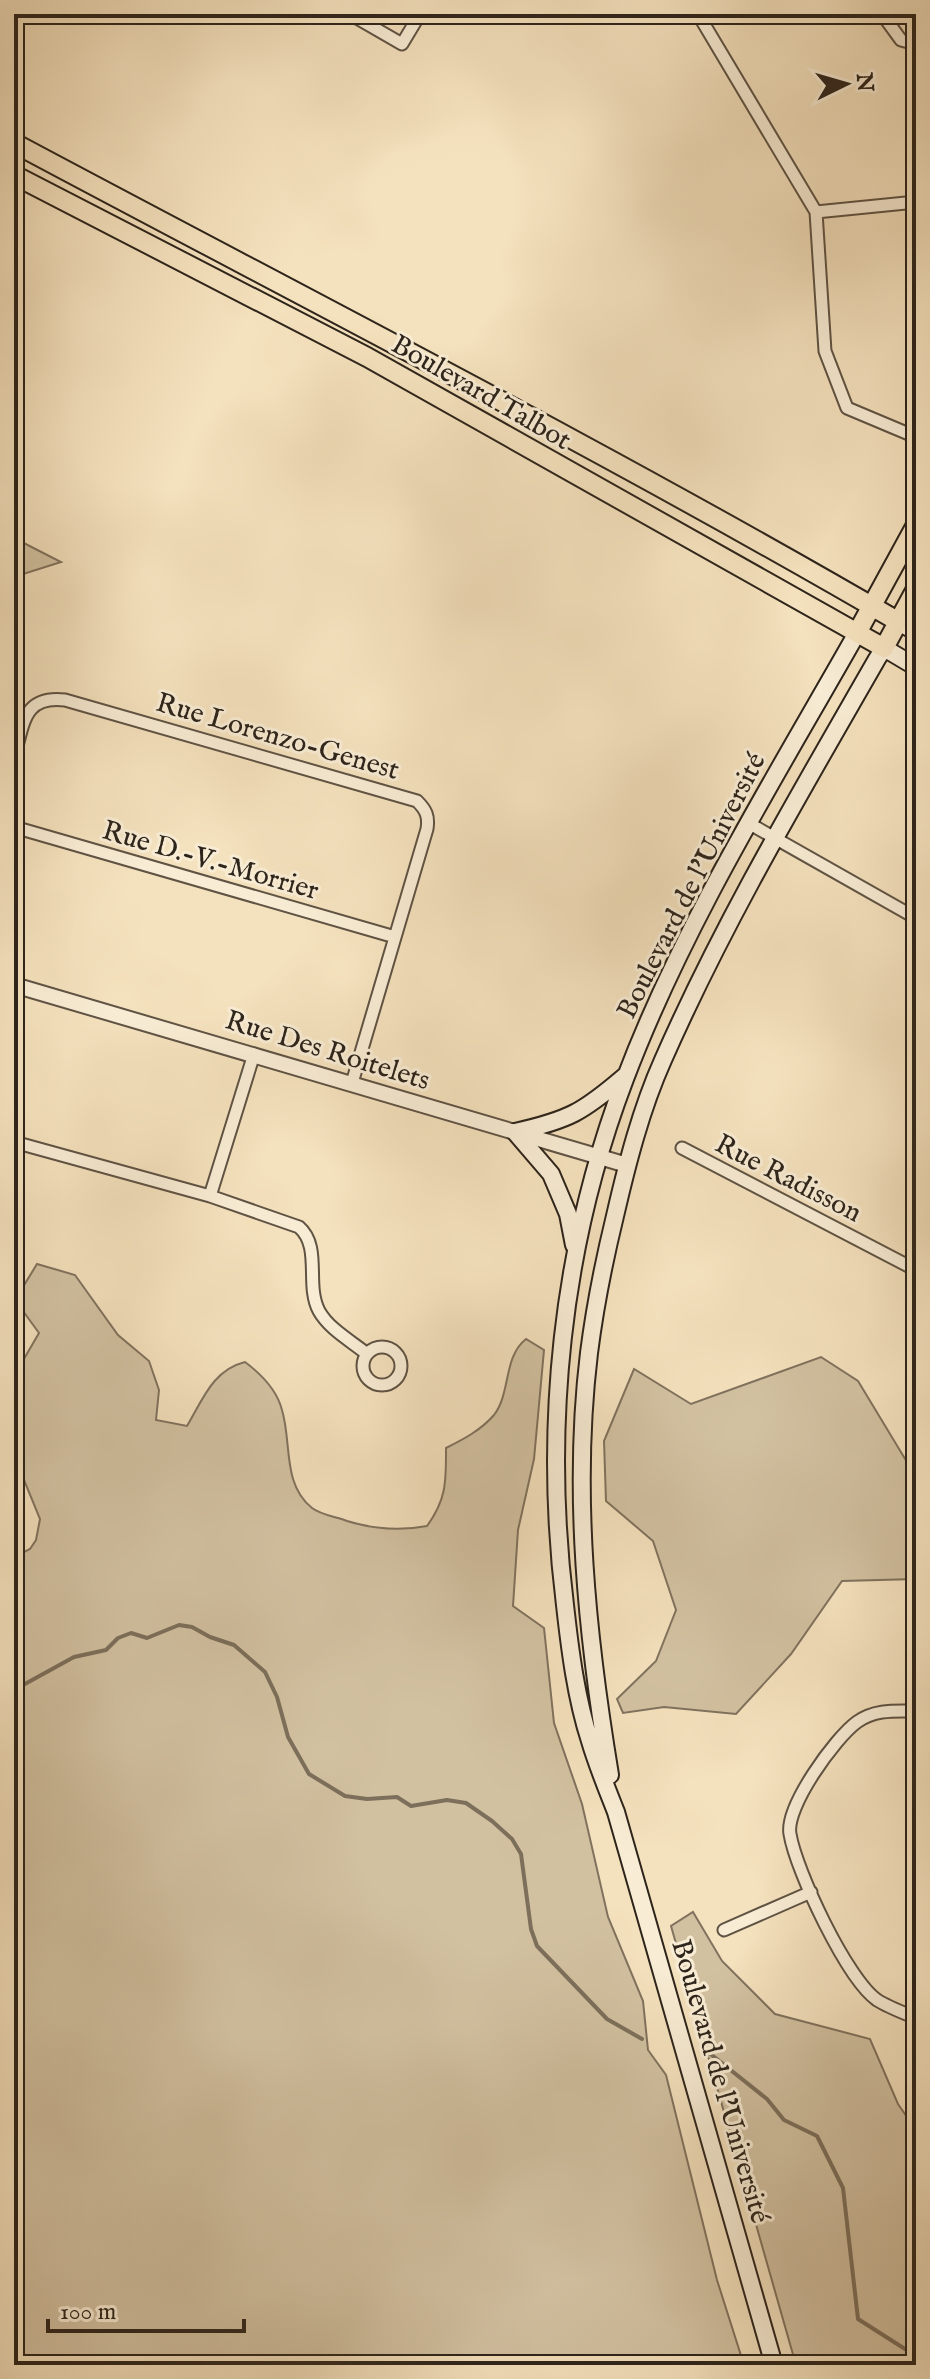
<svg xmlns="http://www.w3.org/2000/svg" width="930" height="2379" font-family="'IM FELL English',serif">
<style>
.green{fill:#d2c1a1;stroke:#80725e;stroke-width:2}
.lines{fill:none;stroke-linecap:round;stroke-linejoin:round}
.stream{stroke:#7c6f5b;stroke-width:4}
.minor-casing{stroke:#5f5344;stroke-width:15}
.tertiary-casing{stroke:#5f5344;stroke-width:18}
.secondary-casing{stroke:#2d241b;stroke-width:20}
.primary-casing{stroke:#2d241b;stroke-width:22}
.minor{stroke:#f8ecd4;stroke-width:11}
.tertiary{stroke:#f8ecd4;stroke-width:14}
.secondary{stroke:#f8ecd4;stroke-width:16}
.primary{stroke:#f4e1bd;stroke-width:18}
.labels{text-anchor:middle;stroke-width:6;stroke-linejoin:round;paint-order:stroke}
.street-label{font-size:28px;fill:#2d241b;stroke:#f8ecd4}
</style>
<rect width="100%" height="100%" fill="#f4e1bd"/>
<filter id="stains"><feTurbulence type="fractalNoise" baseFrequency=".0025" numOctaves="4"/><feColorMatrix values="0 0 0 0 .2 0 0 0 0 .09 0 0 0 0 .02 0 0 0 .5 -.17"/></filter>
<radialGradient id="worn" r=".72"><stop offset=".6" stop-color="#630" stop-opacity="0"/><stop offset="1" stop-color="#630" stop-opacity=".3"/></radialGradient>
<!-- green -->
<path class="green" d="M 14,538 L 61,562 L 14,577 Z
M 37,1264 L 75,1275 L 118,1335 L 149,1361 L 159,1390 L 156,1420 L 187,1426 C 203,1399 213,1370 245,1362 C 261,1374 277,1390 282,1410 C 292,1443 282,1484 312,1508 C 321,1515 337,1517 347,1521 C 373,1529 401,1531 427,1526 C 447,1499 446,1480 446,1448 C 464,1439 481,1430 494,1415 C 511,1393 503,1357 526,1339 L 544,1350 L 534,1459 L 518,1530 L 513,1606 L 544,1628 L 554,1723 L 582,1804 L 608,1917 L 643,2001 L 648,2050 L 666,2075 L 717,2280 L 744,2365 L 14,2365 L 14,1557 L 30,1549 L 36,1540 L 40,1519 L 24,1480 L 14,1415 L 14,1376 L 39,1333 L 15,1300 Z
M 821,1357 L 858,1381 L 916,1477 L 916,1579 L 842,1581 L 791,1654 L 736,1714 L 664,1707 L 623,1713 L 617,1699 L 656,1661 L 676,1610 L 653,1541 L 606,1501 L 604,1441 L 634,1369 L 691,1404 Z
M 693,1912 L 722,1961 L 775,2014 L 870,2039 L 898,2104 L 916,2130 L 916,2365 L 796,2365 L 671,1926 Z"/>
<g class="lines">
<!-- stream -->
<path class="stream" d="M 14,1690 L 74,1657 L 106,1650 L 118,1638 L 131,1633 L 147,1638 L 179,1625 L 192,1627 L 210,1637 L 234,1645 L 265,1672 L 277,1697 L 288,1737 L 309,1774 L 345,1796 L 367,1799 L 397,1797 L 411,1806 L 447,1800 L 466,1803 L 492,1821 L 512,1839 L 521,1854 L 531,1929 L 537,1946 L 607,2019 L 642,2039
M 708,2052 L 767,2099 L 784,2120 L 817,2136 L 843,2188 L 858,2319 L 916,2356"/>
<!-- minor casing -->
<g class="minor-casing">
<path id="minor" d="M 350,14 L 402,44 L 420,14
M 698,14 L 816,212 L 825,351 L 847,408 L 916,437
M 882,14 L 901,40 L 916,44
M 14,17 L 16,14
M 816,212 L 916,202
M 14,757 C 24,724 23,695 65,700 L 417,801 C 426,810 429,816 427,829 L 352,1083
M 750,824 L 916,918
M 14,827 L 395,937
M 14,1142 L 210,1196 L 299,1227 C 322,1247 305,1285 319,1311 C 329,1329 351,1341 367,1354
M 682,1148 L 916,1270
M 210,1196 L 254,1054
M363 1366a19 19 0 1 1 38 0a19 19 0 1 1-38 0Z
M 916,1711 C 895,1711 875,1709 857,1722 C 835,1738 785,1807 790,1834 C 796,1871 847,1979 877,2000 C 888,2007 904,2013 916,2018
M 724,1930 L 811,1892"/>
</g>
<!-- tertiary casing -->
<g class="tertiary-casing">
<path id="tertiary" d="M 14,985 L 627,1165"/>
</g>
<!-- secondary casing -->
<g class="secondary-casing">
<path id="secondary" d="M 899,622 L 916,632
M 574,1245 L 568,1214 L 551,1174 L 515,1132 C 569,1120 583,1112 625,1076
M 610,1775 C 587,1636 572,1493 589,1353 C 595,1306 604,1261 615,1216 C 627,1164 641,1109 663,1060 C 724,921 802,790 877,659 L 884,648 L 916,667
M 774,2365 L 616,1812 C 607,1789 597,1765 590,1741 C 576,1698 570,1650 565,1605 C 543,1428 561,1247 625,1079 C 684,923 775,778 857,633"/>
</g>
<!-- primary casing -->
<g class="primary-casing">
<path id="primary" d="M 14,143 C 310,301 609,453 899,622
M 14,175 L 367,357 L 884,648 L 916,589
M 857,633 L 916,525"/>
</g>
<!-- minor -->
<use href="#minor" class="minor"/>
<!-- tertiary -->
<use href="#tertiary" class="tertiary"/>
<!-- secondary -->
<use href="#secondary" class="secondary"/>
<!-- primary -->
<use href="#primary" class="primary"/>
</g>
<g class="labels">
<!-- street labels -->
<g class="street-label">
<text transform="translate(482 391) rotate(30)" y="10">Boulevard Talbot</text>
<text transform="translate(278 735) rotate(16)" y="10">Rue Lorenzo-Genest</text>
<text transform="translate(211 859) rotate(16)" y="10">Rue D.-V.-Morrier</text>
<text transform="translate(690 885) rotate(-63)" y="10">Boulevard de l'Université</text>
<text transform="translate(328 1049) rotate(17)" y="10">Rue Des Roitelets</text>
<text transform="translate(789 1177) rotate(27)" y="10">Rue Radisson</text>
<text transform="translate(722 2081) rotate(74)" y="10">Boulevard de l'Université</text>
</g>
</g>
<!-- margin -->
<rect width="930" height="2379" fill="none" stroke="#f4e1bd" stroke-width="48"/>
<rect x="16" y="16" width="898" height="2347" fill="none" stroke="#2d241b" stroke-width="4"/>
<rect x="24" y="24" width="882" height="2331" fill="none" stroke="#2d241b" stroke-width="2"/>
<!-- north arrow -->
<g transform="translate(846 84) rotate(85)" stroke="#f8ecd4" stroke-width="6" paint-order="stroke">
<path d="M0-6L14 30L0 20L-14 30Z" fill="#2d241b"/>
<text y="-12" font-size="22" font-weight="bold" text-anchor="middle" fill="#2d241b">N</text>
</g>
<!-- scale -->
<path d="M48 2319v12h196v-12" fill="none" stroke="#2d241b" stroke-width="4"/>
<text x="60" y="2319" font-size="24" fill="#2d241b" stroke="#f8ecd4" stroke-width="6" paint-order="stroke">100 m</text>
<rect width="100%" height="100%" filter="url(#stains)"/>
<rect width="100%" height="100%" fill="url(#worn)"/>
</svg>
